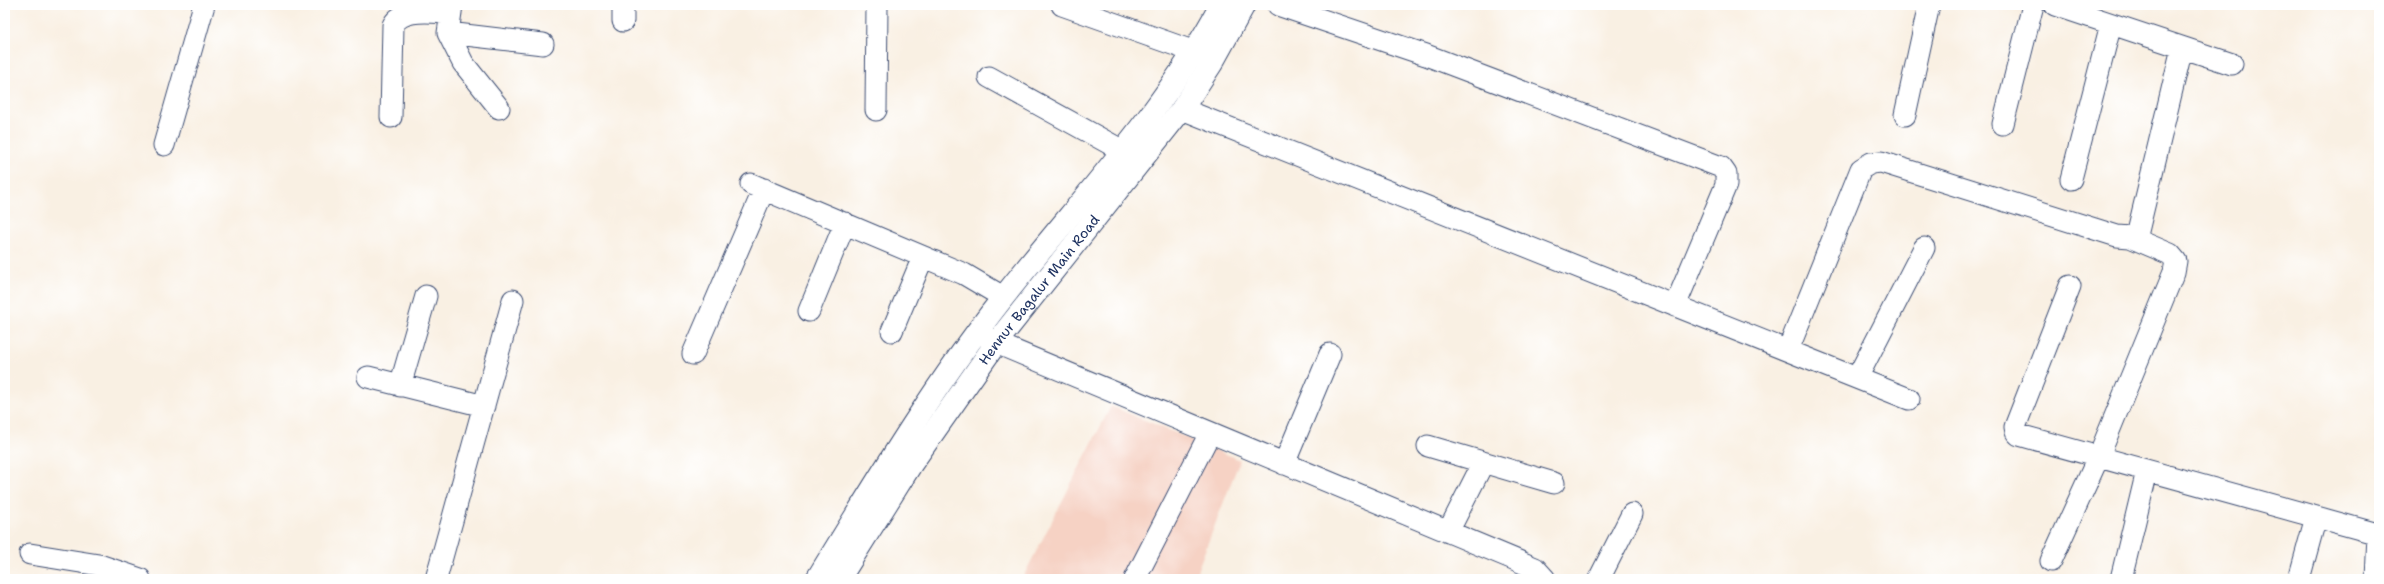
<svg xmlns="http://www.w3.org/2000/svg" width="2384" height="584" font-family="'Shantell Sans',sans-serif">
<style>
.built{fill:#f6d2c4}
.lines{fill:none;stroke-linecap:round;stroke-linejoin:round}
.minor-casing{stroke:#3c4c72;stroke-width:23}
.major-casing{stroke:#3c4c72;stroke-width:24}
.minor{stroke:#fff;stroke-width:21}
.major{stroke:#fff;stroke-width:22}
.labels{text-anchor:middle;stroke-width:3;stroke-linejoin:round;paint-order:stroke}
.street-label{font-size:14px;fill:#1b2f5e;stroke:#fff}
</style>
<rect width="100%" height="100%" fill="#fff"/>
<filter id="ink" filterUnits="userSpaceOnUse"><feTurbulence type="fractalNoise" baseFrequency=".025" numOctaves="2"/><feDisplacementMap in="SourceGraphic" scale="8" xChannelSelector="R" yChannelSelector="G"/><feConvolveMatrix kernelMatrix="1 2 1 2 8 2 1 2 1" color-interpolation-filters="sRGB"/></filter>
<filter id="wash" filterUnits="userSpaceOnUse"><feTurbulence type="fractalNoise" baseFrequency=".012" numOctaves="4" result="noise"/><feDisplacementMap in="SourceGraphic" scale="16" xChannelSelector="R" yChannelSelector="G"/><feGaussianBlur stdDeviation="0.9" result="paint"/><feColorMatrix in="noise" values="0 0 0 0 0 0 0 0 0 0 0 0 0 0 0 0 0 1.4 0 .05"/><feComposite in="paint" operator="in"/></filter>
<g filter="url(#wash)">
<rect width="100%" height="100%" fill="#f9f0e3"/>
<!-- built -->
<path class="built" d="M 1111,406 L 1240,460 L 1194,579 L 1022,579 Z"/>
</g>
<g filter="url(#ink)">
<g class="lines">
<!-- minor casing -->
<g class="minor-casing">
<path id="minor" d="M 452,5 L 448,33 L 463,63 L 499,108
M 623,5 L 623,21
M 1062,5 L 1195,52 L 1209,61
M 1278,5 L 1426,55 L 1721,167 L 1726,174 L 1726,185 L 1675,306
M 2055,5 L 2232,64
M 448,33 L 543,44
M 989,77 L 1123,151
M 1182,109 L 1909,399
M 876,110 L 877,5
M 1905,115 L 1929,5
M 391,117 L 393,25 C 403,7 432,13 451,13
M 2003,124 L 2033,5
M 164,145 L 204,5
M 2071,179 L 2111,24
M 751,184 L 964,274 L 1003,297
M 2070,286 L 2015,427 L 2016,432 L 2019,435 L 2378,534 L 2379,532
M 809,311 L 845,223
M 892,331 L 923,257
M 982,334 L 996,343 L 1535,568 L 1545,579
M 1788,350 L 1861,169 L 1871,163 L 1881,162 L 2117,236 L 2130,237 L 2138,231 L 2182,48
M 693,354 L 764,189
M 368,377 L 484,406
M 1857,378 L 1924,248
M 400,386 L 426,296
M 1428,446 L 1554,483
M 1284,464 L 1330,354
M 1448,532 L 1483,463
M 30,554 L 99,565 L 140,579
M 2051,561 L 2098,458 L 2174,272 L 2176,261 L 2170,254 L 2130,237
M 436,579 L 513,300
M 1135,579 L 1210,433
M 1599,579 L 1632,514
M 2121,579 L 2147,471
M 2299,579 L 2316,517
M 2376,579 L 2378,534"/>
</g>
<!-- major casing -->
<g class="major-casing">
<g id="major">
<path d="M 817,579 C 875,484 933,387 1002,299 C 1077,203 1163,114 1221,5"/>
<path id="s1" d="M 839,579 L 912,463 L 996,343 L 1182,109 L 1212,63 L 1244,5"/>
</g>
</g>
<!-- minor -->
<use href="#minor" class="minor"/>
<!-- major -->
<use href="#major" class="major"/>
</g>
</g>
<g class="labels">
<!-- street labels -->
<g class="street-label">
<text dy="5" stroke="none"><textPath href="#s1" startOffset="352">Hennur Bagalur Main Road</textPath></text>
</g>
</g>
<!-- margin -->
<rect width="2384" height="584" fill="none" stroke="#fff" stroke-width="20"/>
</svg>
